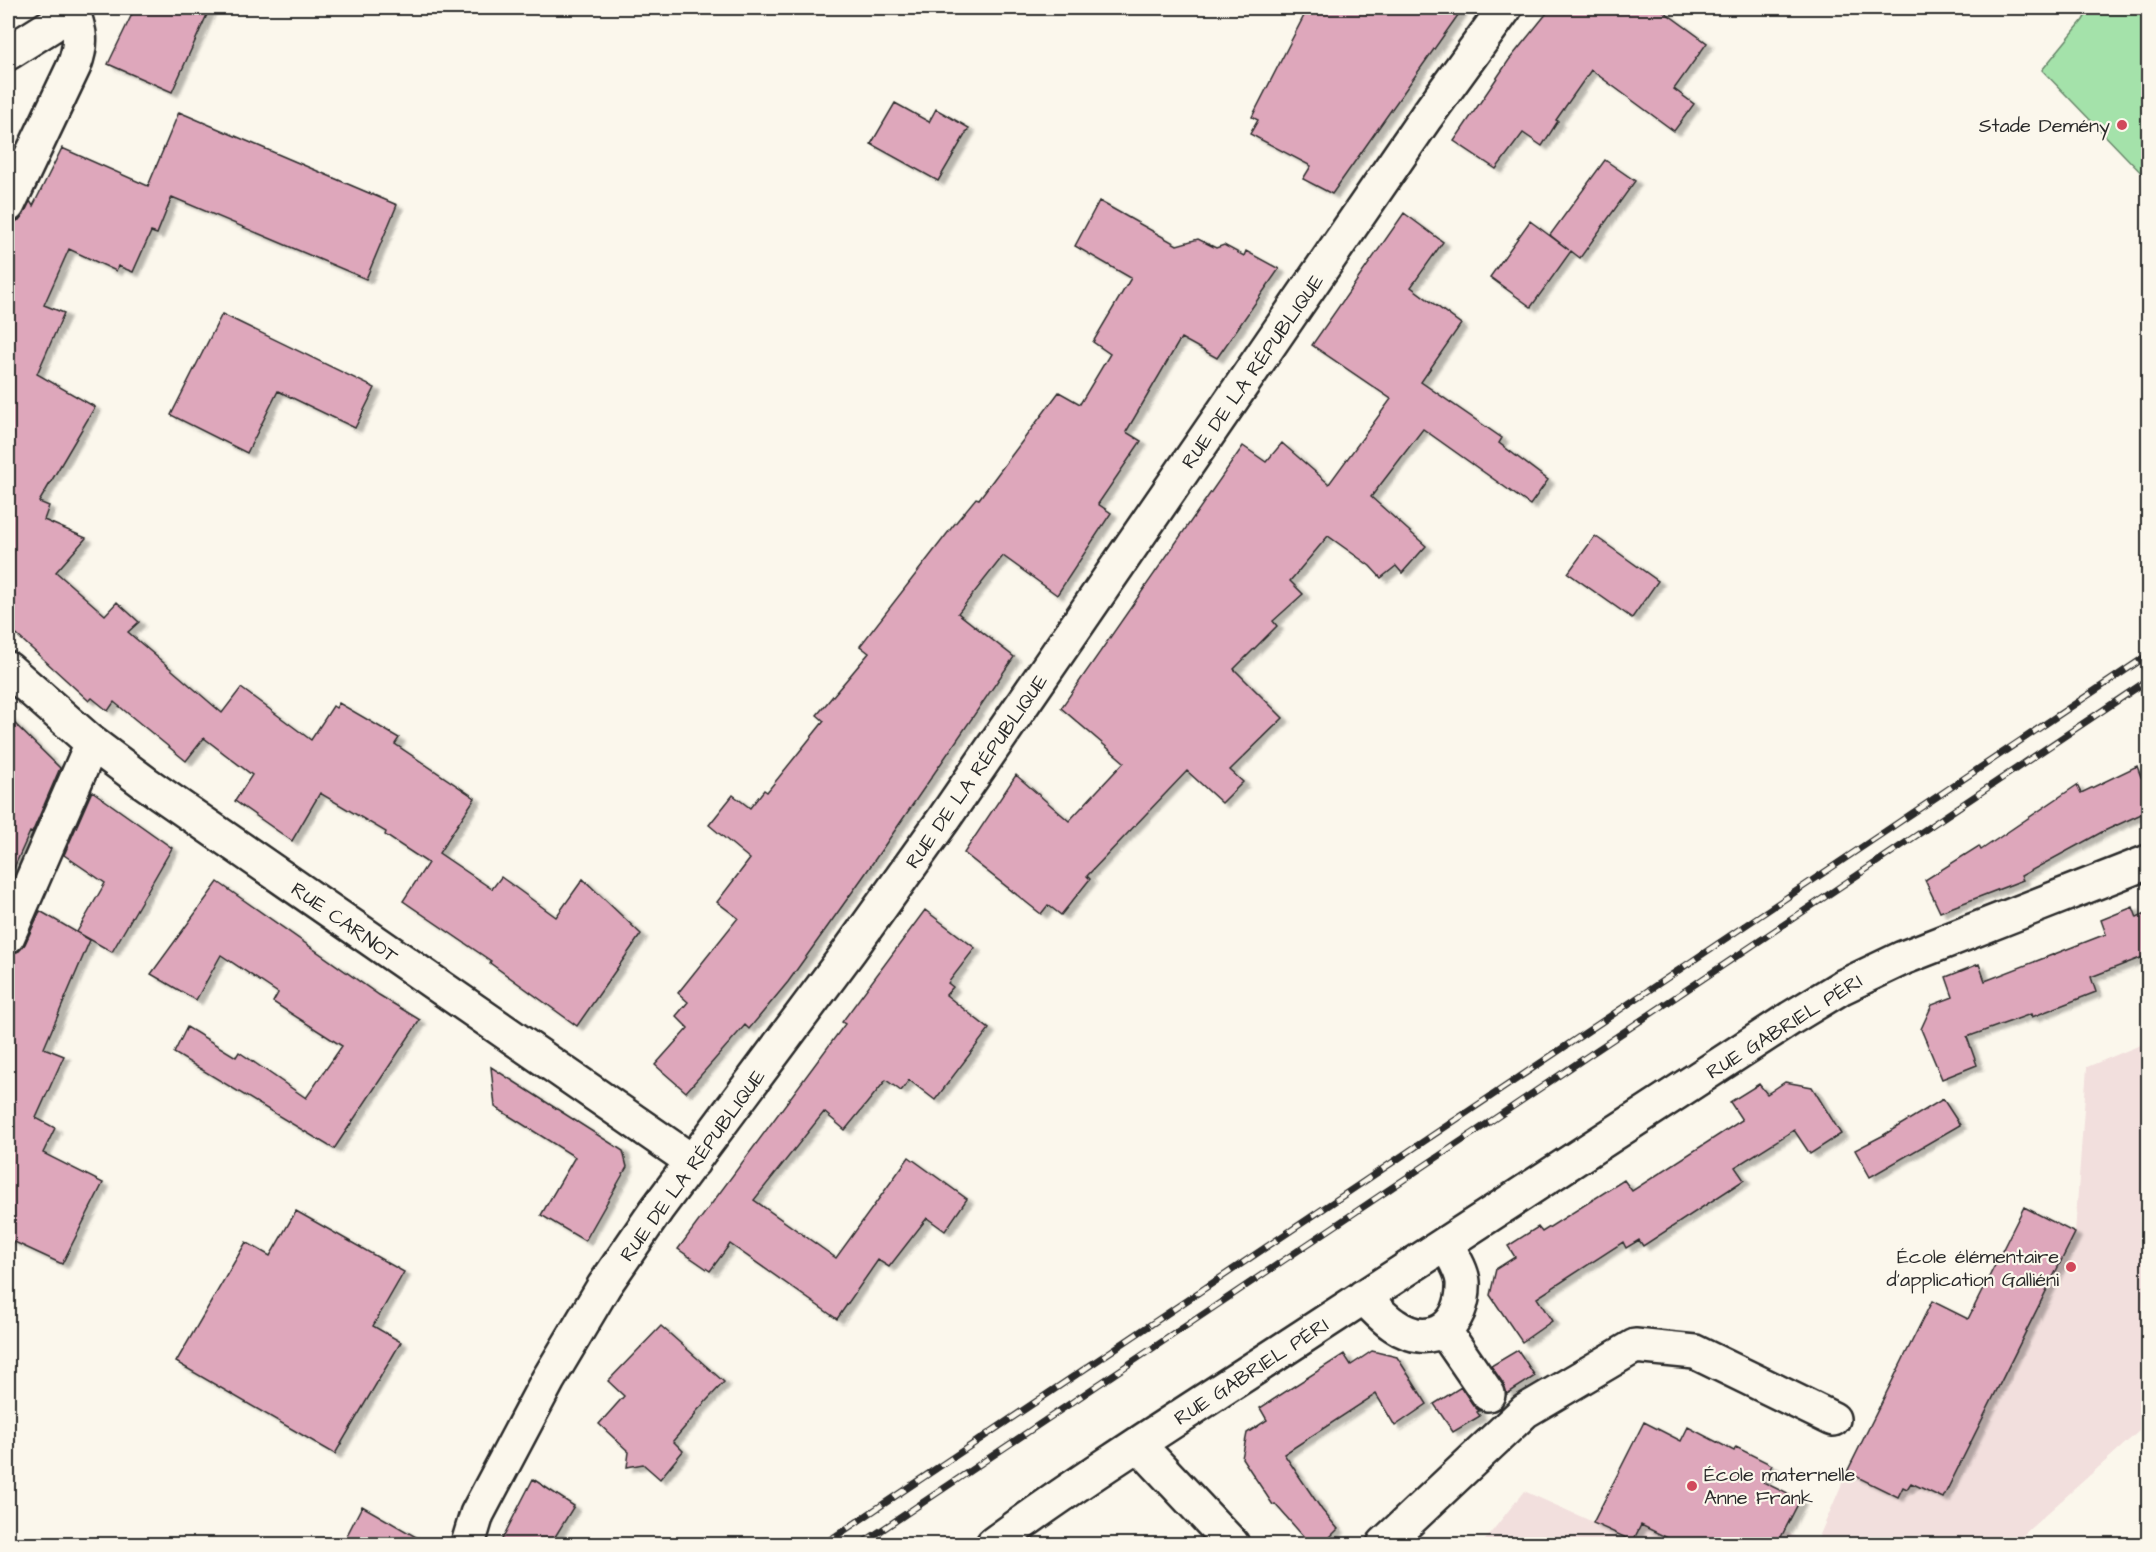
<svg xmlns="http://www.w3.org/2000/svg" width="2156" height="1552" font-family="'Architects Daughter',sans-serif">
<style>
.built{fill:#f2dfdd}
.green{fill:#a4e2aa;stroke:#68866a;stroke-width:1.5}
.building{fill:#dea7bb;stroke:#2b2b2b;stroke-width:1.5;filter:url(#shadow)}
.lines{fill:none;stroke-linecap:round;stroke-linejoin:round}
.minor-casing{stroke:#2b2b2b;stroke-width:38}
.major-casing{stroke:#2b2b2b;stroke-width:38}
.minor{stroke:#fbf7ec;stroke-width:33}
.major{stroke:#fbf7ec;stroke-width:33}
.rail-casing{stroke:#2b2b2b;stroke-width:7}
.rail{stroke:#fbf7ec;stroke-width:4.5;stroke-dasharray:14;stroke-linecap:butt}
.poi-dot{fill:#d1495b;stroke:#fbf7ec;stroke-width:2}
.labels{text-anchor:middle;stroke-width:4.5;stroke-linejoin:round;paint-order:stroke}
.poi-label{font-size:20px;fill:#2b2b2b;stroke:#fbf7ec;text-anchor:end}
.street-label{font-size:20px;fill:#2b2b2b;stroke:#fbf7ec}
</style>
<defs>
<filter id="shadow"><feDropShadow dx="6" dy="4" stdDeviation="1.5" flood-color="#0004"/></filter>
</defs>
<rect width="100%" height="100%" fill="#fbf7ec"/>
<filter id="ink" filterUnits="userSpaceOnUse"><feTurbulence type="fractalNoise" baseFrequency=".0167" numOctaves="2"/><feDisplacementMap in="SourceGraphic" scale="12" xChannelSelector="R" yChannelSelector="G"/><feConvolveMatrix kernelMatrix="1 2 1 2 8 2 1 2 1" color-interpolation-filters="sRGB"/></filter>
<g filter="url(#ink)">
<!-- built -->
<path class="built" d="M 2148,1042 L 2148,1423 L 2013,1544 L 1816,1544 L 1847,1472 L 1932,1301 L 1968,1318 L 2024,1207 L 2075,1233 L 2087,1067 Z
M 1644,1422 L 1681,1441 L 1688,1427 L 1734,1450 L 1736,1447 L 1772,1465 L 1763,1482 L 1800,1500 L 1784,1531 L 1810,1544 L 1482,1544 L 1524,1491 L 1593,1522 Z"/>
<!-- green -->
<path class="green" d="M 2090,8 L 2148,8 L 2148,180 L 2042,70 L 2083,20 Z"/>
<!-- building -->
<path class="building" d="M 135,8 L 210,8 L 172,92 L 108,64 Z
M 1308,8 L 1463,8 L 1332,194 L 1303,179 L 1311,166 L 1250,134 L 1258,120 L 1252,117 Z
M 1551,8 L 1659,8 L 1707,43 L 1674,89 L 1694,104 L 1674,131 L 1591,70 L 1556,120 L 1558,121 L 1542,146 L 1523,133 L 1496,169 L 1454,141 L 1509,60 Z
M 895,103 L 929,122 L 936,109 L 969,128 L 938,181 L 871,144 Z
M 179,112 L 397,205 L 366,279 L 172,197 L 157,234 L 151,232 L 133,272 L 118,266 L 116,271 L 69,249 L 44,305 L 64,313 L 37,374 L 95,407 L 39,502 L 49,506 L 44,520 L 86,538 L 56,572 L 105,615 L 117,602 L 139,622 L 128,632 L 222,713 L 241,688 L 311,740 L 333,706 L 336,708 L 339,703 L 399,738 L 395,744 L 475,798 L 439,853 L 492,889 L 501,877 L 556,917 L 583,879 L 641,934 L 577,1026 L 490,963 L 491,961 L 403,901 L 428,863 L 385,835 L 386,832 L 320,793 L 292,841 L 235,801 L 252,775 L 204,738 L 186,761 L 114,702 L 108,711 L 92,698 L 89,701 L 8,627 L 8,223 L 19,220 L 30,201 L 33,206 L 62,148 L 148,186 Z
M 1605,160 L 1635,181 L 1580,258 L 1571,251 L 1531,307 L 1490,277 L 1530,221 L 1569,250 L 1550,235 Z
M 1099,201 L 1177,245 L 1198,239 L 1216,248 L 1224,245 L 1244,256 L 1246,251 L 1279,269 L 1217,358 L 1181,338 L 1126,432 L 1141,441 L 1098,504 L 1111,513 L 1057,595 L 1003,556 L 958,613 L 1014,657 L 863,877 L 788,982 L 749,1029 L 745,1025 L 686,1092 L 655,1065 L 688,1028 L 676,1016 L 688,1002 L 678,993 L 738,918 L 717,902 L 750,859 L 709,825 L 733,795 L 750,808 L 764,790 L 767,792 L 824,721 L 817,715 L 869,653 L 860,646 L 953,526 L 976,498 L 979,499 L 1059,392 L 1080,404 L 1110,354 L 1093,342 L 1131,278 L 1075,246 Z
M 1404,213 L 1443,242 L 1411,287 L 1461,324 L 1421,382 L 1502,438 L 1499,443 L 1548,480 L 1530,505 L 1423,429 L 1371,497 L 1426,546 L 1402,573 L 1396,566 L 1381,578 L 1370,566 L 1328,536 L 1290,581 L 1303,594 L 1273,621 L 1277,626 L 1234,669 L 1283,718 L 1230,770 L 1243,782 L 1222,803 L 1187,771 L 1087,876 L 1090,879 L 1061,915 L 1048,905 L 1041,914 L 964,853 L 1016,775 L 1069,821 L 1124,762 L 1061,708 L 1243,446 L 1266,462 L 1282,443 L 1329,484 L 1391,399 L 1312,345 Z
M 222,314 L 375,388 L 355,428 L 278,391 L 247,453 L 171,415 Z
M 1595,536 L 1658,581 L 1632,618 L 1568,573 Z
M 8,717 L 60,768 L 32,833 L 30,832 L 8,881 Z
M 2137,766 L 2141,777 L 2148,774 L 2148,811 L 2102,832 L 2021,876 L 2023,880 L 1940,912 L 1925,880 L 1979,846 L 1981,850 L 2077,785 L 2081,793 Z
M 92,791 L 172,848 L 112,952 L 77,932 L 105,883 L 64,855 Z
M 218,882 L 379,995 L 420,1020 L 334,1149 L 174,1053 L 187,1027 L 236,1057 L 239,1052 L 306,1098 L 342,1046 L 273,1002 L 278,993 L 221,955 L 196,1000 L 151,974 Z
M 2133,907 L 2137,918 L 2148,913 L 2148,955 L 2091,977 L 2096,992 L 2032,1017 L 2031,1014 L 1967,1037 L 1977,1065 L 1942,1079 L 1921,1029 L 1932,1005 L 1953,997 L 1946,977 L 1979,964 L 1985,981 L 2106,934 L 2101,920 Z
M 925,910 L 975,948 L 948,983 L 953,987 L 946,995 L 989,1029 L 935,1100 L 909,1080 L 901,1091 L 886,1080 L 845,1130 L 824,1112 L 754,1200 L 836,1258 L 909,1157 L 967,1199 L 945,1231 L 927,1218 L 889,1267 L 878,1260 L 837,1319 L 730,1244 L 710,1271 L 678,1249 L 845,1024 L 842,1022 Z
M 40,911 L 90,940 L 44,1048 L 64,1056 L 36,1118 L 55,1128 L 43,1153 L 103,1183 L 62,1264 L 8,1239 L 8,954 L 19,951 L 25,944 Z
M 491,1067 L 623,1151 L 627,1167 L 585,1241 L 541,1215 L 575,1157 L 495,1107 Z
M 1785,1082 L 1812,1087 L 1841,1134 L 1810,1154 L 1794,1130 L 1735,1167 L 1744,1180 L 1643,1246 L 1639,1240 L 1626,1248 L 1623,1242 L 1537,1298 L 1552,1321 L 1522,1342 L 1490,1295 L 1496,1269 L 1515,1257 L 1508,1246 L 1538,1227 L 1542,1232 L 1624,1180 L 1632,1191 L 1742,1120 L 1730,1102 L 1759,1084 L 1767,1094 Z
M 1943,1099 L 1960,1125 L 1870,1177 L 1855,1150 L 1882,1136 Z
M 2024,1207 L 2075,1233 L 1943,1498 L 1911,1483 L 1907,1489 L 1903,1487 L 1898,1497 L 1847,1472 L 1932,1301 L 1968,1319 Z
M 296,1211 L 404,1272 L 373,1326 L 401,1342 L 335,1454 L 176,1362 L 246,1242 L 270,1256 Z
M 661,1326 L 724,1382 L 695,1413 L 696,1414 L 673,1441 L 683,1451 L 660,1479 L 643,1464 L 627,1467 L 629,1452 L 599,1424 L 624,1396 L 608,1381 Z
M 1518,1350 L 1535,1376 L 1507,1394 L 1503,1383 L 1491,1366 Z
M 1372,1351 L 1397,1357 L 1427,1404 L 1395,1426 L 1376,1394 L 1284,1454 L 1322,1510 L 1338,1529 L 1322,1545 L 1311,1545 L 1275,1504 L 1273,1505 L 1242,1458 L 1247,1433 L 1267,1420 L 1260,1408 L 1344,1354 L 1351,1365 Z
M 1461,1387 L 1473,1405 L 1479,1411 L 1477,1412 L 1480,1416 L 1453,1432 L 1434,1404 Z
M 1644,1422 L 1681,1441 L 1688,1427 L 1734,1451 L 1736,1447 L 1772,1465 L 1763,1482 L 1800,1500 L 1777,1545 L 1682,1545 L 1641,1525 L 1633,1541 L 1593,1523 Z
M 533,1479 L 574,1506 L 550,1545 L 499,1545 Z
M 362,1506 L 430,1545 L 342,1545 Z"/>
<g class="lines">
<!-- minor casing -->
<g class="minor-casing">
<path id="minor" d="M 8,53 L 51,26 L 73,8
M 8,205 L 74,66 C 83,42 80,32 72,9
M 8,669 L 92,743 L 144,782 L 693,1162
M 8,936 L 92,743
M 1363,1297 C 1373,1306 1383,1318 1394,1325 C 1432,1351 1465,1325 1463,1282 C 1462,1270 1452,1255 1446,1244
M 1444,1330 L 1488,1394
M 1138,1444 L 1232,1544
M 993,1544 C 1087,1475 1186,1413 1284,1349 C 1453,1238 1622,1128 1791,1018 L 1842,987 L 1903,958 L 2148,862
M 1384,1544 L 1525,1411 L 1635,1346 L 1695,1352 L 1833,1419"/>
</g>
<!-- major casing -->
<g class="major-casing">
<path id="major" d="M 468,1544 L 477,1514 L 486,1497 L 548,1380 L 604,1286 L 657,1209 L 850,950 L 943,820 L 1426,117 L 1505,8"/>
</g>
<!-- minor -->
<use href="#minor" class="minor"/>
<!-- major -->
<use href="#major" class="major"/>
<!-- rail casing -->
<g class="rail-casing">
<path id="rail" d="M 824,1544 L 2148,655
M 861,1544 L 2148,680"/>
</g>
<!-- rail -->
<use href="#rail" class="rail"/>
</g>
</g>
<!-- markers -->
<g class="poi-dot">
<circle cx="2122" cy="125" r="6"/>
<circle cx="2071" cy="1267" r="6"/>
<circle cx="1692" cy="1486" r="6"/>
</g>
<g class="labels">
<!-- poi labels -->
<g class="poi-label">
<text x="2110" y="132">Stade Demény</text>
<text x="2059" y="1263">École élémentaire<tspan x="2059" dy="23">d'application Galliéni</tspan></text>
<text x="1704" y="1481" text-anchor="start">École maternelle<tspan x="1704" dy="23">Anne Frank</tspan></text>
</g>
<!-- street labels -->
<g class="street-label">
<text transform="translate(1252 371) rotate(-55)" y="7">RUE DE LA RÉPUBLIQUE</text>
<text transform="translate(976 771) rotate(-55)" y="7">RUE DE LA RÉPUBLIQUE</text>
<text transform="translate(345 922) rotate(35)" y="7">RUE CARNOT</text>
<text transform="translate(1784 1026) rotate(-32)" y="7">RUE GABRIEL PÉRI</text>
<text transform="translate(692 1165) rotate(-54)" y="7">RUE DE LA RÉPUBLIQUE</text>
<text transform="translate(1251 1371) rotate(-33)" y="7">RUE GABRIEL PÉRI</text>
</g>
</g>
<!-- margin -->
<rect width="2156" height="1552" fill="none" stroke="#fbf7ec" stroke-width="30"/>
<rect x="15" y="15" width="2126" height="1522" fill="none" stroke="#2b2b2b" stroke-width="2" filter="url(#ink)"/>
</svg>
